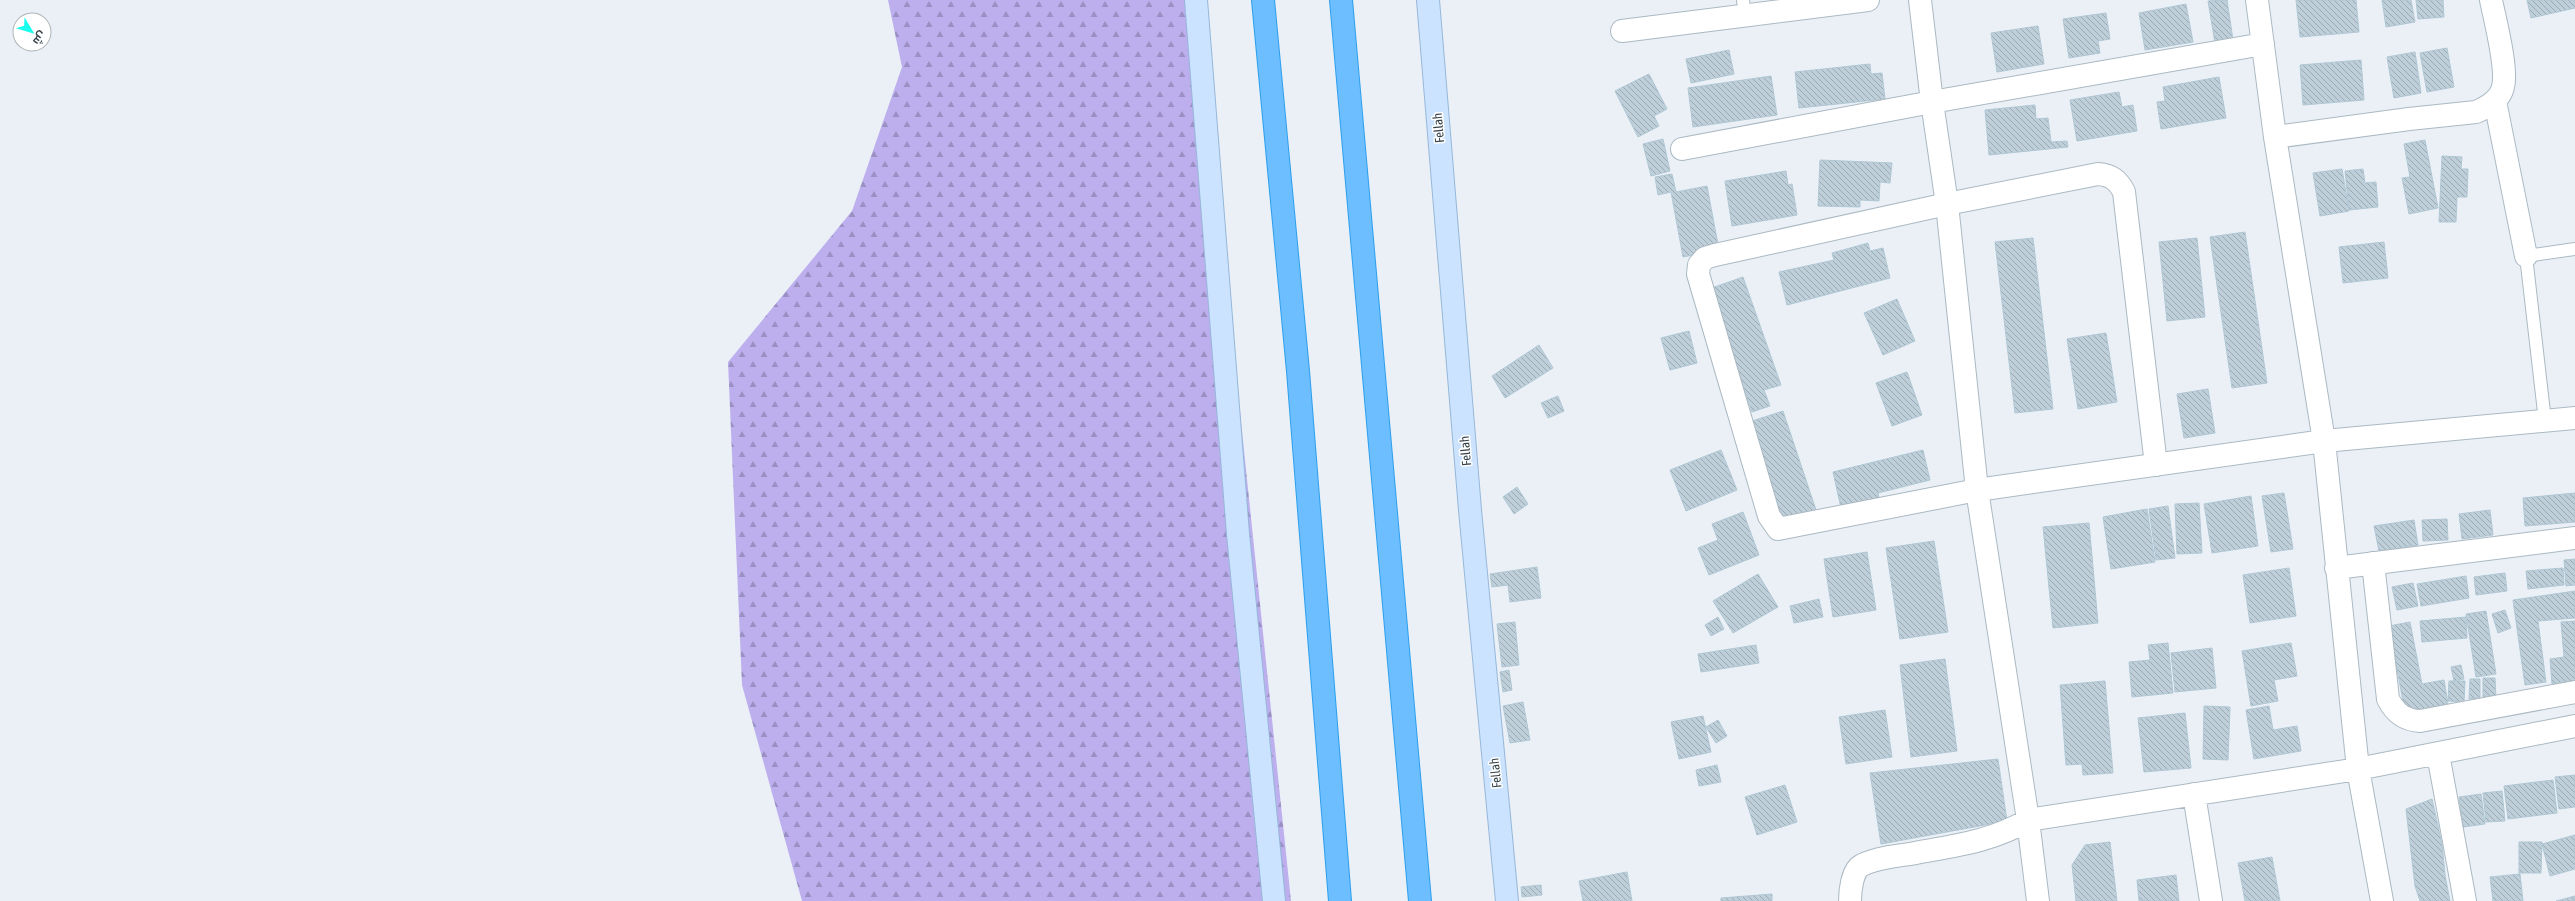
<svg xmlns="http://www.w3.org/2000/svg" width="2575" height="901" font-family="'Asap Condensed',Cairo,sans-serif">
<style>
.forest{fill:url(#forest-firs)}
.building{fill:url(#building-back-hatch);stroke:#b0c7d5}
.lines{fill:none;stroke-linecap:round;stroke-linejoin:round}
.lane-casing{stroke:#abb9c3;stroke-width:14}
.street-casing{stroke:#abb9c3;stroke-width:24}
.secondary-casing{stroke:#96b7da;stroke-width:24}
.highway-casing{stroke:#2e9fed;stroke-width:24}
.lane{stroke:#fff;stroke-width:12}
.street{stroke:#fff;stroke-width:22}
.secondary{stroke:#cbe3ff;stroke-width:22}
.highway{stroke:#6cbeff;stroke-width:22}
.labels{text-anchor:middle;stroke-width:3;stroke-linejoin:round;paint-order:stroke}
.street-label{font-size:13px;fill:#37434b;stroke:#fff}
</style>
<defs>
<pattern id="forest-firs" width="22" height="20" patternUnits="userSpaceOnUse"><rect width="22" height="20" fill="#bdafee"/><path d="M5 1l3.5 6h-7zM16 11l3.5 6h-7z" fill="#9a90c3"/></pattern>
<pattern id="building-back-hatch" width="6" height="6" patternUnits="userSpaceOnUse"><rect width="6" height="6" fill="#becfd9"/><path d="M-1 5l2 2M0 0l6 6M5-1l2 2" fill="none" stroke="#9baab2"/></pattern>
</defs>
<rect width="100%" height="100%" fill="#eaf0f6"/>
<!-- forest -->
<path class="forest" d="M 888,0 L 1197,0 L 1291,901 L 802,901 L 742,685 L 728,362 L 852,211 L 902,67 Z"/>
<!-- building -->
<path class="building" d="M 2227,0 L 2233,40 L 2215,43 L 2208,1 Z
M 2296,0 L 2356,0 L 2359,32 L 2300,37 Z
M 2382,0 L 2411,0 L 2415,22 L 2386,27 Z
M 2416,0 L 2443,0 L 2444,17 L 2418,19 Z
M 2527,0 L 2575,0 L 2575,8 L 2531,18 Z
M 2186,4 L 2193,42 L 2145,50 L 2139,13 Z
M 2106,13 L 2110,39 L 2098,41 L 2100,53 L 2069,58 L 2063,19 Z
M 2038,26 L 2044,64 L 1997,72 L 1991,33 Z
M 2447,48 L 2454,87 L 2427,92 L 2420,53 Z
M 1729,50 L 1734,74 L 1691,83 L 1686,59 Z
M 2415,52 L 2421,93 L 2394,98 L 2387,57 Z
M 2361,60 L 2364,100 L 2303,105 L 2300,65 Z
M 1870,64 L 1871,74 L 1882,73 L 1885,99 L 1799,108 L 1795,72 Z
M 1649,74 L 1667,109 L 1654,116 L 1659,126 L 1638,137 L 1615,91 Z
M 1771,76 L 1777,115 L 1693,127 L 1688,88 Z
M 2219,77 L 2226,118 L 2161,129 L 2157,102 L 2165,101 L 2163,87 Z
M 2119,92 L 2122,107 L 2133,105 L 2137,131 L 2077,141 L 2070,100 Z
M 2035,105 L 2036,119 L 2048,118 L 2051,142 L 2067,141 L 2068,147 L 1989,155 L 1985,110 Z
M 1663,139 L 1670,171 L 1651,176 L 1643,144 Z
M 2425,140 L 2438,208 L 2409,214 L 2402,178 L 2410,177 L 2404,144 Z
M 2442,156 L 2462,157 L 2461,169 L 2468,169 L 2467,197 L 2457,197 L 2456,222 L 2439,222 Z
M 1820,160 L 1892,163 L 1890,183 L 1880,182 L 1879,201 L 1860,200 L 1860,207 L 1818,206 Z
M 2342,169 L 2349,211 L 2320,216 L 2313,173 Z
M 2363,169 L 2365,183 L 2376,182 L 2378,207 L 2349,210 L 2345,171 Z
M 1786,171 L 1788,185 L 1792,184 L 1797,215 L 1732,226 L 1725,181 Z
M 1672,174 L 1676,192 L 1707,186 L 1719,250 L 1683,257 L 1671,192 L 1658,195 L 1655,177 Z
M 2245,232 L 2267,383 L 2232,388 L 2210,237 Z
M 2033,238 L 2053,409 L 2015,413 L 1995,242 Z
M 2197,238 L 2205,317 L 2167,321 L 2159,242 Z
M 2384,242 L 2388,278 L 2343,283 L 2339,247 Z
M 1868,243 L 1870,251 L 1883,248 L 1890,278 L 1787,305 L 1779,272 L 1834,260 L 1832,253 Z
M 1743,277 L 1781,385 L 1764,390 L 1770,406 L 1752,412 L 1709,289 Z
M 1897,299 L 1915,341 L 1883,355 L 1864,313 Z
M 1689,331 L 1697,363 L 1670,370 L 1661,338 Z
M 2106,333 L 2117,402 L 2078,409 L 2067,339 Z
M 1539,345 L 1553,368 L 1505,398 L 1492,376 Z
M 1907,372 L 1922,415 L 1892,426 L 1876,383 Z
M 2208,389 L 2215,433 L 2184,438 L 2177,394 Z
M 1558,396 L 1564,411 L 1548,418 L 1541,403 Z
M 1783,411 L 1816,510 L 1782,521 L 1749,422 Z
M 1721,450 L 1737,490 L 1686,511 L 1670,470 Z
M 1923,450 L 1930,480 L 1878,493 L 1879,498 L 1841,508 L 1833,472 Z
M 1517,487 L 1528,504 L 1514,514 L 1503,497 Z
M 2284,493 L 2293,549 L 2271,552 L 2262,496 Z
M 2575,493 L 2575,522 L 2525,526 L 2523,498 Z
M 2251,496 L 2258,546 L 2212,553 L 2204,504 Z
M 2199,503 L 2202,553 L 2177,554 L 2175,504 Z
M 2168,506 L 2175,558 L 2156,560 L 2149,509 Z
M 2147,509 L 2155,562 L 2111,569 L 2103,517 Z
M 2490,510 L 2493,535 L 2462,539 L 2459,514 Z
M 1743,512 L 1759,555 L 1709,575 L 1698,548 L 1718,540 L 1712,524 Z
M 2447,519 L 2448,540 L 2423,541 L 2422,520 Z
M 2414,520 L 2418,545 L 2379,551 L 2374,526 Z
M 2089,523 L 2098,623 L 2053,628 L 2043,527 Z
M 1934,541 L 1948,632 L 1900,639 L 1886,548 Z
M 1867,552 L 1876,610 L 1833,617 L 1824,559 Z
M 2575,559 L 2575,585 L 2566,586 L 2564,560 Z
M 1537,567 L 1541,598 L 1510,602 L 1508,585 L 1492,587 L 1490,574 Z
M 2289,568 L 2296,616 L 2250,623 L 2243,575 Z
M 2563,568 L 2564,585 L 2528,589 L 2526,571 Z
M 2505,573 L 2507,591 L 2476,595 L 2474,577 Z
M 1758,574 L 1778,607 L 1733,633 L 1713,601 Z
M 2466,576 L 2469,598 L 2421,606 L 2417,584 Z
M 2413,583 L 2418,606 L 2397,610 L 2392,587 Z
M 2575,591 L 2575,618 L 2538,621 L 2546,682 L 2525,685 L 2513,600 Z
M 1819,599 L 1823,617 L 1794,623 L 1790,606 Z
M 2505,610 L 2511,628 L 2498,633 L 2492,614 Z
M 2486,611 L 2496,674 L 2476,677 L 2466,614 Z
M 1718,617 L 1724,629 L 1711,636 L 1705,625 Z
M 2466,617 L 2467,638 L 2422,642 L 2420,621 Z
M 2575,621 L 2575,681 L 2552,684 L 2550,659 L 2564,657 L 2561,622 Z
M 1515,622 L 1519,665 L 1502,667 L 1497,624 Z
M 2410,622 L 2422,684 L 2444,680 L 2448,704 L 2405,712 L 2389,626 Z
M 2168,643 L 2173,693 L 2132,697 L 2129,662 L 2150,660 L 2148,645 Z
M 2291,643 L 2297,676 L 2274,680 L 2278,701 L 2251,706 L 2242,651 Z
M 1756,645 L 1759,663 L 1701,672 L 1698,654 Z
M 2212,648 L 2216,688 L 2175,692 L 2171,653 Z
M 1945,659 L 1957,751 L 1911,757 L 1900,665 Z
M 2461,665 L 2464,679 L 2454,681 L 2451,667 Z
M 1509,670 L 1512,690 L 1503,692 L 1500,672 Z
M 2483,678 L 2495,678 L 2496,699 L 2483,700 Z
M 2470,679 L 2480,679 L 2480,699 L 2469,699 Z
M 2105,681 L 2113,773 L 2083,775 L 2082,764 L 2066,765 L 2060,685 Z
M 2449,681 L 2465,681 L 2464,702 L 2448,701 Z
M 1523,702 L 1530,740 L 1510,743 L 1503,706 Z
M 2204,706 L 2230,707 L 2228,760 L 2203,759 Z
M 2269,706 L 2273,730 L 2297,726 L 2301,751 L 2254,759 L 2246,710 Z
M 1885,710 L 1892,757 L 1846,764 L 1839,717 Z
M 2185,713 L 2191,768 L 2144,772 L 2138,718 Z
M 1703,716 L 1711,752 L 1679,759 L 1671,722 Z
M 1718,720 L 1727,736 L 1716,743 L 1706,727 Z
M 1998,759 L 2007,821 L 1881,844 L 1870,773 Z
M 1717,765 L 1721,782 L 1699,786 L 1696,770 Z
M 2575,775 L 2575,807 L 2559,809 L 2555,777 Z
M 2553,780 L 2557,813 L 2508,819 L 2504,786 Z
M 1785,785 L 1797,822 L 1757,835 L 1745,797 Z
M 2502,791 L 2505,821 L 2486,822 L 2483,793 Z
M 2481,794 L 2485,824 L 2463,827 L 2459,797 Z
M 2432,799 L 2442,844 L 2445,875 L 2450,901 L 2420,901 L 2415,886 L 2406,809 Z
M 2575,835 L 2575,869 L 2550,876 L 2542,844 Z
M 2110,842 L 2117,901 L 2076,901 L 2072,865 L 2085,845 Z
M 2519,842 L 2542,842 L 2541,873 L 2519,873 Z
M 2272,857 L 2280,901 L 2245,901 L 2238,863 Z
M 1627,872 L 1632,901 L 1583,901 L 1579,881 Z
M 2520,874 L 2523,901 L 2493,901 L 2490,877 Z
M 2176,875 L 2179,901 L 2139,901 L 2137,880 Z
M 1541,885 L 1542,895 L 1522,897 L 1521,887 Z
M 1772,894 L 1772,901 L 1721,901 L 1721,898 Z
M 2575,896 L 2575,901 L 2556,901 Z"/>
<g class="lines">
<!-- lane casing -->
<g class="lane-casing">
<path id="lane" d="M 1743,0 L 1745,15
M 2545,421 L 2526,256 L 2575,249"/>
</g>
<!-- street casing -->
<g class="street-casing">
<path id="street" d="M 1920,0 L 1932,102 L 1947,204 L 1977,490 L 2028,820 L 2038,901
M 2257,0 L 2275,137 L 2324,441 L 2358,769 L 2382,901
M 1622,31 L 1868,0
M 2495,101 L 2526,256
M 2275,137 L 2409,119 L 2476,112 C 2488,107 2500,100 2503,87 C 2508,69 2495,20 2491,0
M 1682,149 L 1932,102 L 2263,44
M 2156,465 L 2124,192 C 2118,180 2111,175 2098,174 L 1947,204 L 1715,255 L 1705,258 L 1699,265 L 1698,274 L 1708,308 L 1769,516 L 1778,529 L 1977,490 L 2324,441 L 2575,418
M 2373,563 L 2388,699 C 2395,713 2404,720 2420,721 L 2575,692
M 2336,568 L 2575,538
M 2438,754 L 2465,901
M 2194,794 L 2211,901
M 1850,901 C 1850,891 1852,870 1862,865 C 1877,858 1895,856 1910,854 C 1952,846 1991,842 2028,820 L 2358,769 L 2575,726"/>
</g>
<!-- secondary casing -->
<g class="secondary-casing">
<path id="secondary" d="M 1196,0 L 1238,534 L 1274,901
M 1428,0 L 1470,510 L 1507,901"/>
</g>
<!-- highway casing -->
<g class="highway-casing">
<path id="highway" d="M 1263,0 L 1298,371 L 1340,901
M 1341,0 L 1420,901"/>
</g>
<!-- lane -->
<use href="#lane" class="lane"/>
<!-- street -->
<use href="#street" class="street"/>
<!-- secondary -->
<use href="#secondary" class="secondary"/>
<!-- highway -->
<use href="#highway" class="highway"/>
</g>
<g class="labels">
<!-- street labels -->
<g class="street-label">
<text transform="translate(1438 128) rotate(-95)" y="5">Fellah</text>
<text transform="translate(1465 451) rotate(-95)" y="5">Fellah</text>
<text transform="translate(1495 773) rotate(-96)" y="5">Fellah</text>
</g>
</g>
<!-- north arrow -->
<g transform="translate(32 32) rotate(128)"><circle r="19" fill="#ffffff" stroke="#afb4b7"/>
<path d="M0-3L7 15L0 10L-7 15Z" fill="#18ffee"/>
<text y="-6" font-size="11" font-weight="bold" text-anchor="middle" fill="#37434b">ش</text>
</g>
</svg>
